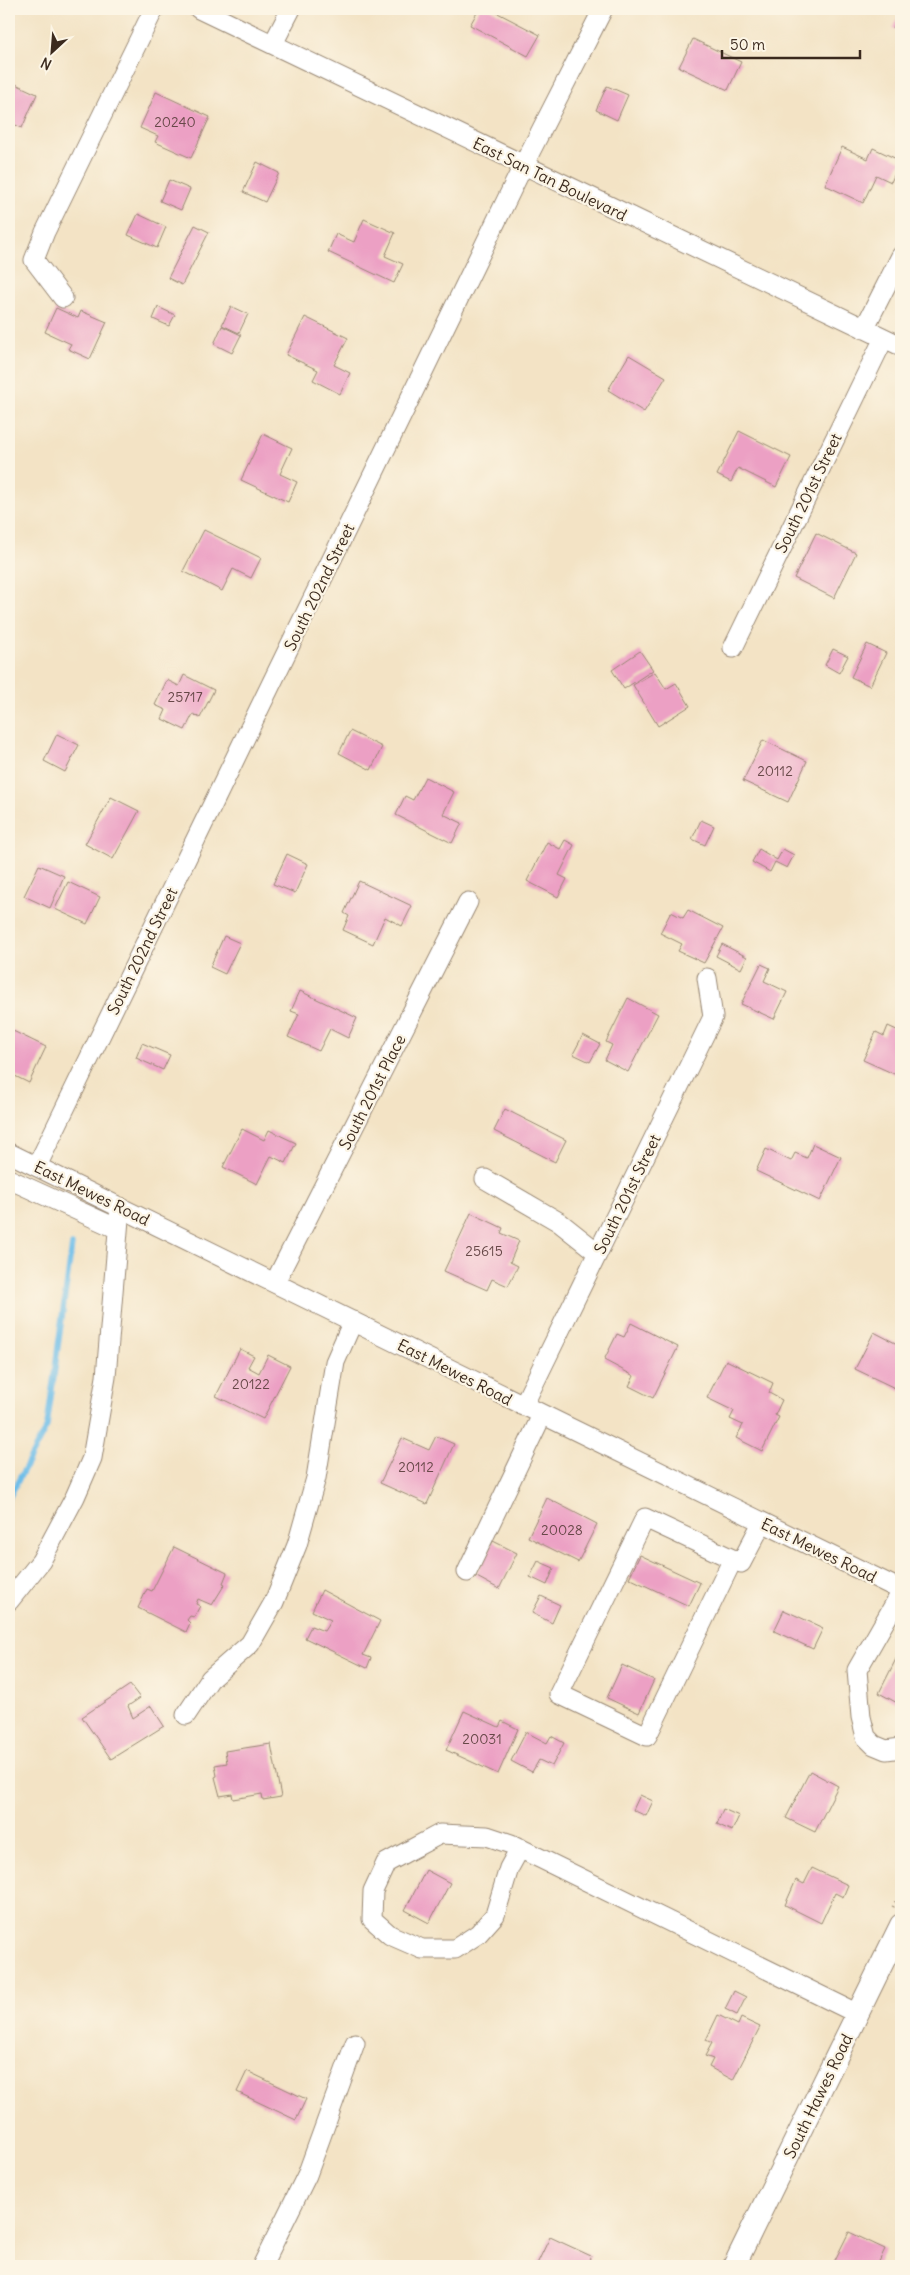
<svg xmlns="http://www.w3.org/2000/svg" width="910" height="2275" font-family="Delius,sans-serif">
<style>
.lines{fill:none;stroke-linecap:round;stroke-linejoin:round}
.stream{stroke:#6ebee9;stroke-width:5.5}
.building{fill:#eca0c4}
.minor-casing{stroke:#978672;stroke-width:21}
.major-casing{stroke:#978672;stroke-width:24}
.path{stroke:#978672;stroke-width:3;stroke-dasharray:1 4;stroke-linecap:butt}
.minor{stroke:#fff;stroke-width:19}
.major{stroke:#fff;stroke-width:22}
.labels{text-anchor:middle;stroke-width:4.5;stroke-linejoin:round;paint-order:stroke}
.number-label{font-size:14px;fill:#674848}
.street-label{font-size:16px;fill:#3b2a1e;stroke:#fcf5e5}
</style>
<rect width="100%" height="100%" fill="#fcf5e5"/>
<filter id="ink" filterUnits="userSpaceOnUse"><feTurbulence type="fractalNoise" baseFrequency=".02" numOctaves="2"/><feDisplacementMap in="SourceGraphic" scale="10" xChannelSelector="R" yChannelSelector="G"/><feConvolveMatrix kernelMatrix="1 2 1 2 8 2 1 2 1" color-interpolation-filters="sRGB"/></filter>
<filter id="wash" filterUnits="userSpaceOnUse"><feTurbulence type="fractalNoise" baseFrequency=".0096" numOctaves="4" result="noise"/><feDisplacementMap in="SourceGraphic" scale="20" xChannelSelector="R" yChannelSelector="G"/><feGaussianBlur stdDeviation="1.12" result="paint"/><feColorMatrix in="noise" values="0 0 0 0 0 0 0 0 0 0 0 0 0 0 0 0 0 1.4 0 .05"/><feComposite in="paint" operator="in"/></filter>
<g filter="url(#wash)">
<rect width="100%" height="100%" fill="#f3e3c5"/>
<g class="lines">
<!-- stream -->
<path class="stream" d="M 9,1498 L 47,1426 L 72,1245"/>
</g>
<g id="blocks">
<!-- building -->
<path class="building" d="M 479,9 L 490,9 L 540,35 L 528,56 L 470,25 Z
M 901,10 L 901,32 L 893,28 Z
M 693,39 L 741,62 L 728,90 L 679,67 Z
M 9,81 L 37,94 L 22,128 L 9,122 Z
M 607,86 L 628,95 L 617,120 L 596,110 Z
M 156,92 L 210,117 L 191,158 L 155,142 L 158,136 L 140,128 Z
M 842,147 L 868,159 L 873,148 L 901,161 L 891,182 L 876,175 L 863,203 L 825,185 Z
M 257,162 L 279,173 L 265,202 L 243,192 Z
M 169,180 L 190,189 L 181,210 L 160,201 Z
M 138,214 L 166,227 L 157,248 L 128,235 Z
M 364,219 L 395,233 L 385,256 L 403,264 L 394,283 L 328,252 L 336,234 L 354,242 Z
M 195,225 L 209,232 L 182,285 L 168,278 Z
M 231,306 L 248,314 L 239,333 L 222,325 Z
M 158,307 L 175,315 L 169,326 L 153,319 Z
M 56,308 L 78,318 L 81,311 L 107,322 L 90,359 L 68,349 L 71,344 L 45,332 Z
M 305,317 L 348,338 L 334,365 L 350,373 L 340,394 L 313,380 L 318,370 L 286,355 Z
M 222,326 L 241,335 L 232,353 L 214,344 Z
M 629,355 L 666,377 L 644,412 L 608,390 Z
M 739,431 L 791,457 L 776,487 L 738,468 L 731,482 L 717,475 Z
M 263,434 L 292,448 L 280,474 L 297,482 L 288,502 L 241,480 Z
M 204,530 L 261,558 L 251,578 L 233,569 L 222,591 L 183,571 Z
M 816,533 L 856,553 L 834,598 L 794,578 Z
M 867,644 L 886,653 L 870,686 L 851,677 Z
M 833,649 L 848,656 L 839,673 L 825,665 Z
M 640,651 L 653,670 L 624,689 L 612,670 Z
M 655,672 L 666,689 L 676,683 L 690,706 L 658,726 L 633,685 Z
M 184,675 L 214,690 L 200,718 L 193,714 L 185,730 L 162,719 L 166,710 L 155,705 L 167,680 L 179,686 Z
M 350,731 L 382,747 L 371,770 L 339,753 Z
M 57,734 L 79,745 L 65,772 L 44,761 Z
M 763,740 L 807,761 L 788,802 L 743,781 Z
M 425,777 L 454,792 L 443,814 L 462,823 L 452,843 L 396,815 L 405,796 L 413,800 Z
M 111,797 L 139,811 L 113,859 L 85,844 Z
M 701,820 L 714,826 L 705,845 L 692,839 Z
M 565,840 L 574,845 L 559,875 L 567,879 L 558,897 L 527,881 L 547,842 L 560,849 Z
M 759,849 L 777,860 L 783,849 L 794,855 L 787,868 L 775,862 L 770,872 L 752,862 Z
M 287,854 L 308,864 L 295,893 L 273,884 Z
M 39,865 L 64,876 L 50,908 L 24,896 Z
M 359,881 L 412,906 L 402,926 L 385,917 L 373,944 L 343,930 L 349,916 L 344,913 Z
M 68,882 L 100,897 L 87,924 L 55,909 Z
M 688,910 L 723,928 L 704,963 L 678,951 L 682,944 L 660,933 L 671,912 L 683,918 Z
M 224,936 L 240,943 L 225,974 L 210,967 Z
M 722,944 L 747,957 L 741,969 L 716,956 Z
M 761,964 L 770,968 L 764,981 L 787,992 L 774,1019 L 741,1004 Z
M 300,991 L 357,1018 L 348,1038 L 330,1029 L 319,1051 L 288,1037 L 299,1014 L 291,1011 Z
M 628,998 L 658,1014 L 628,1072 L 605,1060 L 612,1045 L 606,1042 Z
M 888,1026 L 901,1032 L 901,1077 L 863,1060 L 876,1032 L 884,1036 Z
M 9,1029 L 46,1047 L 29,1083 L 9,1073 Z
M 583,1035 L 600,1044 L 590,1062 L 573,1054 Z
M 142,1043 L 170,1055 L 163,1070 L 136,1058 Z
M 505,1109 L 566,1140 L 555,1162 L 494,1131 Z
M 242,1129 L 264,1140 L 269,1130 L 296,1143 L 286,1163 L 271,1156 L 257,1184 L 223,1167 Z
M 813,1144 L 841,1157 L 820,1201 L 756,1171 L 766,1149 L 791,1161 L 795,1153 L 807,1158 Z
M 471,1213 L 503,1228 L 501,1233 L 519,1241 L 510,1262 L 518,1266 L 508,1286 L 492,1279 L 487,1290 L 444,1271 Z
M 631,1323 L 678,1347 L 653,1398 L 629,1386 L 634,1376 L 604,1360 L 617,1334 L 624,1337 Z
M 874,1332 L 901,1346 L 901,1391 L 855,1369 Z
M 240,1349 L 254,1356 L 248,1367 L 259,1373 L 268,1355 L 290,1366 L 263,1419 L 216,1396 Z
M 726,1360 L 773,1383 L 769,1393 L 782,1400 L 775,1415 L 779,1417 L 762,1451 L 736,1438 L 743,1425 L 730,1419 L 734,1411 L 707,1398 Z
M 436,1436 L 454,1444 L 427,1504 L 380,1483 L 402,1438 L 429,1450 Z
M 547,1498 L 597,1524 L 578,1562 L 528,1537 Z
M 493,1541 L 517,1553 L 499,1589 L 475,1576 Z
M 174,1547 L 227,1573 L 223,1583 L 225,1584 L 212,1605 L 198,1599 L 196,1604 L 200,1606 L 194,1617 L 190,1616 L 187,1620 L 190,1623 L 186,1632 L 138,1608 L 147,1589 L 152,1591 Z
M 640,1555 L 700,1583 L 689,1606 L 629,1578 Z
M 538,1561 L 554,1568 L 547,1585 L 530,1577 Z
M 322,1590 L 380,1621 L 363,1655 L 371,1658 L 367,1668 L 305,1638 L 311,1626 L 324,1631 L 331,1620 L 312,1611 Z
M 541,1596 L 560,1605 L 552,1623 L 532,1613 Z
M 784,1610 L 823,1628 L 813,1649 L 774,1631 Z
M 897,1657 L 901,1660 L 901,1705 L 879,1693 Z
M 622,1665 L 654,1680 L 639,1713 L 607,1698 Z
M 130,1685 L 140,1698 L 128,1706 L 133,1718 L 151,1706 L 164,1726 L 111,1759 L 82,1717 Z
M 464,1711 L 499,1727 L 502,1721 L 518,1729 L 498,1774 L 446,1750 Z
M 526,1732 L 547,1743 L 551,1736 L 564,1743 L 552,1766 L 539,1760 L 532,1772 L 511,1761 Z
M 271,1744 L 281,1797 L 263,1800 L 262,1794 L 233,1799 L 232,1794 L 220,1796 L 215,1777 L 217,1776 L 215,1765 L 227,1763 L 225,1751 Z
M 810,1771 L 838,1786 L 815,1832 L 786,1818 Z
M 640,1795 L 653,1801 L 646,1816 L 633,1810 Z
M 723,1809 L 739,1816 L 732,1831 L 717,1824 Z
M 812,1868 L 848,1885 L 843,1897 L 835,1893 L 821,1923 L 785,1905 L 796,1880 L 804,1884 Z
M 426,1870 L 450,1883 L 429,1923 L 405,1910 Z
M 734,1991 L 746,1997 L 737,2015 L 725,2009 Z
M 718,2015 L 738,2025 L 741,2018 L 760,2027 L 733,2080 L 709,2067 L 713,2059 L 705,2056 L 712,2043 L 706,2040 Z
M 247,2071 L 306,2099 L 296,2120 L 237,2092 Z
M 849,2232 L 885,2249 L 877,2266 L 832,2266 Z
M 550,2237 L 591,2256 L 586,2266 L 536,2266 Z"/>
</g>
</g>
<g filter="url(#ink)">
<use href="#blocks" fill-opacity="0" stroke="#978672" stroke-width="1"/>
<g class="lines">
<!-- minor casing -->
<g class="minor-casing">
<path id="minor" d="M 199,9 L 901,346
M 273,44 L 291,9
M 63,298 L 34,260 L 45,232 L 154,9
M 864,329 L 901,256
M 733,648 L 884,338
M 9,1153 L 901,1590
M 37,1166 L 523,166 L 603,9
M 485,1179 L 559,1222 L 598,1253
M 11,1180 L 118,1229
M 275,1282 L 468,902
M 523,1406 L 713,1017 L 707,978
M 733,1559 L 647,1736 L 559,1694 L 645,1518 L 741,1563 L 762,1523
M 467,1572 L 542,1415
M 901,1593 L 857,1670 L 861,1717 L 866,1737 L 874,1745 L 886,1750 L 901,1748
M 9,1601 L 41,1561 L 75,1497 L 92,1458 L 106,1377 L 120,1207
M 186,1715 L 210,1679 L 250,1644 L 274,1602 L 297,1545 L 316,1478 L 335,1362 L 353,1321
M 520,1848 L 509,1868 L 495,1915 L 478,1934 L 455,1949 L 422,1949 L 390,1935 L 372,1919 L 373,1891 L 386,1863 L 410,1850 L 440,1834 L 487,1836 L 511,1844 L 858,2014
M 262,2266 L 307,2175 L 355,2043"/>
</g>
<!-- major casing -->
<g class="major-casing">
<path id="major" d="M 734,2266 L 901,1925"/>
</g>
<!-- path -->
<path class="path" d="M 893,1907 L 901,1890"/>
<!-- minor -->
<use href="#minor" class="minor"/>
<!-- major -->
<use href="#major" class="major"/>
</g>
</g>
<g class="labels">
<!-- number labels -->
<g class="number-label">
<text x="175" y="127">20240</text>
<text x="185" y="702">25717</text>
<text x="775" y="776">20112</text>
<text x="484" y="1256">25615</text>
<text x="251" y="1389">20122</text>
<text x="416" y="1472">20112</text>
<text x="562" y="1535">20028</text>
<text x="482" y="1744">20031</text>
</g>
<!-- street labels -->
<g class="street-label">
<text transform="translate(550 179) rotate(26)" y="6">East San Tan Boulevard</text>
<text transform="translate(808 493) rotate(-64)" y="6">South 201st Street</text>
<text transform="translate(319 587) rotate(-64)" y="6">South 202nd Street</text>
<text transform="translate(142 951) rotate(-64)" y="6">South 202nd Street</text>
<text transform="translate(372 1092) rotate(-63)" y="6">South 201st Place</text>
<text transform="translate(92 1193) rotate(26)" y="6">East Mewes Road</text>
<text transform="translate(627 1194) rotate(-64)" y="6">South 201st Street</text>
<text transform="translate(455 1372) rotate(27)" y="6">East Mewes Road</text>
<text transform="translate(819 1550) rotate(26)" y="6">East Mewes Road</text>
<text transform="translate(818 2096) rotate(-64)" y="6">South Hawes Road</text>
</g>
</g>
<!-- margin -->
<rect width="910" height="2275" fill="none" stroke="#fcf5e5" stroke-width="30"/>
<!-- north arrow -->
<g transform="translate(52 52) rotate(206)" stroke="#fcf5e5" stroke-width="4" paint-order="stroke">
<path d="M0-4L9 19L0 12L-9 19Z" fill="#3b2a1e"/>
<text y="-8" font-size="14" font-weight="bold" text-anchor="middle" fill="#3b2a1e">N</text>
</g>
<!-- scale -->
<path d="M722 50v8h138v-8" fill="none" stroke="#3b2a1e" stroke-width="2.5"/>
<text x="730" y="50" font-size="15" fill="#3b2a1e" stroke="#fcf5e5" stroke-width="4" paint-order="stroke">50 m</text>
</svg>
